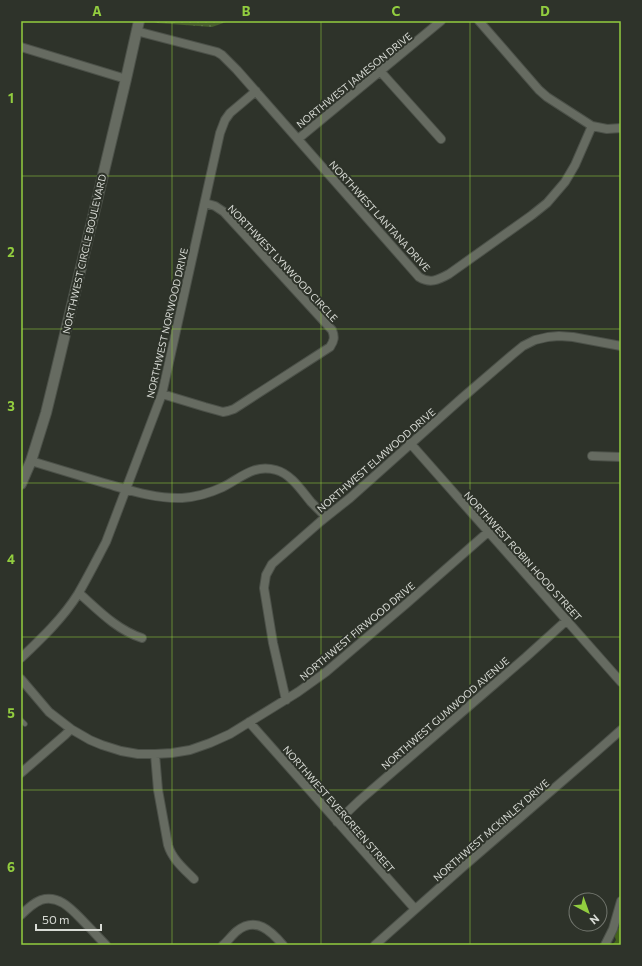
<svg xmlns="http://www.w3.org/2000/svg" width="642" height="966" font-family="Commissioner,sans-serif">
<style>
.forest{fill:url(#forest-firs)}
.park{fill:url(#park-dots)}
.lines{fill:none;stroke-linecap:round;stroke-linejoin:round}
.service-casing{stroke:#4c5149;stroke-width:5.5}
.minor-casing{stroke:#4c5149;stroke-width:10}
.secondary-casing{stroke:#4c5149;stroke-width:12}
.service{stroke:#666b61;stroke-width:4}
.minor{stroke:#666b61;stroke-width:8}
.secondary{stroke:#666b61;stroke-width:10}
.grid{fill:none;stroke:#92cd3f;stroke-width:1;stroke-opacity:0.55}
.labels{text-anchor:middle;stroke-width:4;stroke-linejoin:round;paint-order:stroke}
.street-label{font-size:10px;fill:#d8dbd5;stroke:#2e332a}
.neatline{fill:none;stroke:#92cd3f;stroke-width:1.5}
.grid-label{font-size:13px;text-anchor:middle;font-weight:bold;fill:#92cd3f}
</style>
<defs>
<pattern id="forest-firs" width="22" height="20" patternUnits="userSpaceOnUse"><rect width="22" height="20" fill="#44621c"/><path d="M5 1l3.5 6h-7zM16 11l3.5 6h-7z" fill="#5e783c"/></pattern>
<pattern id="park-dots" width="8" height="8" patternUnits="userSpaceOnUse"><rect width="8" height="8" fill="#485e2e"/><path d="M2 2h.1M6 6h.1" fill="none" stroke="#62744b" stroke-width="1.8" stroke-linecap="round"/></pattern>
</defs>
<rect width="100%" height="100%" fill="#2e332a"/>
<!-- forest -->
<path class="forest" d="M 621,903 L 621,945 L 611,945 L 614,943 L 616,940 L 614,934 L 620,926 L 618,921 Z"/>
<!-- park -->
<path class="park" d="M 151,21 L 229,21 L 212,27 L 157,23 Z"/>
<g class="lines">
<!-- service casing -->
<g class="service-casing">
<path id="service" d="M 21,720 L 25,724"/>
</g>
<!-- minor casing -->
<g class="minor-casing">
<path id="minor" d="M 479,21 L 539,90 L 547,97 L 592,126 L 607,129 L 621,128
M 136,31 L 217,52 L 222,55 L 237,70 L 419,277 C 430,284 438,280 449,274 L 532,215 L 547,203 L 565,182 L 575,165 L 592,126
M 21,47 L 126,79
M 380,71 L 441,139
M 298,139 L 441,21
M 162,394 L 205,407 L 223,412 L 228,411 L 234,409 L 330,347 C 334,341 335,337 332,330 L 224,212 L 215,206 L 205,203
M 410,443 L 621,682
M 592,456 L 621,457
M 31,461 C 55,468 80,476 104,483 C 129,490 155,499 182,498 C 196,497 210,493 223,487 C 241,478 253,464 276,470 C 291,474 301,490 311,502 C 316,507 321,512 326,517
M 79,593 C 98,610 117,630 142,638
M 21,658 C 42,638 63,618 78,594 C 88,577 97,559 106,542 L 162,394 L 220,133 L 225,120 L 230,113 L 256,91
M 21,679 L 49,712 L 71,729 L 90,740 L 102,745 L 121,751 L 138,754 L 155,754 L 172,753 L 190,750 L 210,743 L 230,734 L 298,692 L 326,672 L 406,604 L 488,532
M 286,700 L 273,643 L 264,588 L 266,575 L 272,564 L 321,521 L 350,498 L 462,398 L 512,355 L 523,346 L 535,340 L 548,337 L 559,336 L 573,337 L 621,346
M 249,722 L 415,909
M 155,754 L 158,790 L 168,845 C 172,859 184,869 194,879
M 21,773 L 65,735 L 71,729
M 337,822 L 360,800 L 526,657 L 567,620
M 21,915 C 27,909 33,903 41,900 C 60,894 73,911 85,923 C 92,930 99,938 106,945
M 223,945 C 228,941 232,935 237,931 C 256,916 271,931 283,945
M 375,945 L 464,866 L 595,753 L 621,730
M 605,945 L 613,929 L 621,901"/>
</g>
<!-- secondary casing -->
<g class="secondary-casing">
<path id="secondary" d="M 21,484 L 31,461 L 46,413 L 56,372 L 126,79 L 139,21"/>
</g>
<!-- service -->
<use href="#service" class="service"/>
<!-- minor -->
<use href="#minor" class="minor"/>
<!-- secondary -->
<use href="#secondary" class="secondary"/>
</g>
<!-- grid -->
<path class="grid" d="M 172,21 L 172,945M 321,21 L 321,945M 470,21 L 470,945M 21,176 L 621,176M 21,329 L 621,329M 21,483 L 621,483M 21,637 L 621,637M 21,790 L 621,790"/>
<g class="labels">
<!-- street labels -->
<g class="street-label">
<text transform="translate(354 80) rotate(-39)" y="4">NORTHWEST JAMESON DRIVE</text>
<text transform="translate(380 216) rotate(48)" y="4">NORTHWEST LANTANA DRIVE</text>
<text transform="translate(84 254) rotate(-77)" y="4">NORTHWEST CIRCLE BOULEVARD</text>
<text transform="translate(283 263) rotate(47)" y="4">NORTHWEST LYNWOOD CIRCLE</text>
<text transform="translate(167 323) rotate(-77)" y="4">NORTHWEST NORWOOD DRIVE</text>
<text transform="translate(376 460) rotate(-41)" y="4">NORTHWEST ELMWOOD DRIVE</text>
<text transform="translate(523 556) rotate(48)" y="4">NORTHWEST ROBIN HOOD STREET</text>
<text transform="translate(357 631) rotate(-40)" y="4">NORTHWEST FIRWOOD DRIVE</text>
<text transform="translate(445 713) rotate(-41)" y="4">NORTHWEST GUMWOOD AVENUE</text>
<text transform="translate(339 809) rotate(49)" y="4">NORTHWEST EVERGREEN STREET</text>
<text transform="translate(491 830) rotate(-41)" y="4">NORTHWEST MCKINLEY DRIVE</text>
</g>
</g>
<!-- border -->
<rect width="642" height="966" fill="none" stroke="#2e332a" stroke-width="44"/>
<!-- north arrow -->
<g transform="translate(588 912) rotate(139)"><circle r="19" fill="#2e332a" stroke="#72766e"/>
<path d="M0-3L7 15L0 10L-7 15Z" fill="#92cd3f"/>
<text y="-6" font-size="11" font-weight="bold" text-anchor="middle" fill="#d8dbd5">N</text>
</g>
<!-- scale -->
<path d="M36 924v6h65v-6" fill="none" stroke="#d8dbd5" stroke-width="2"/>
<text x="42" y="924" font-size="12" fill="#d8dbd5" stroke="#2e332a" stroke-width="3" paint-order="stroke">50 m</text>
<rect x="22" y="22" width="598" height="922" class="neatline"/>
<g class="grid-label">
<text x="97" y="16">A</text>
<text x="246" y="16">B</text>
<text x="396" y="16">C</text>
<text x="545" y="16">D</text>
<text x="11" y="103">1</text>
<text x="11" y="257">2</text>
<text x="11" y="411">3</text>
<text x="11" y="564">4</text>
<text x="11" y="718">5</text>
<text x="11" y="872">6</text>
</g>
</svg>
